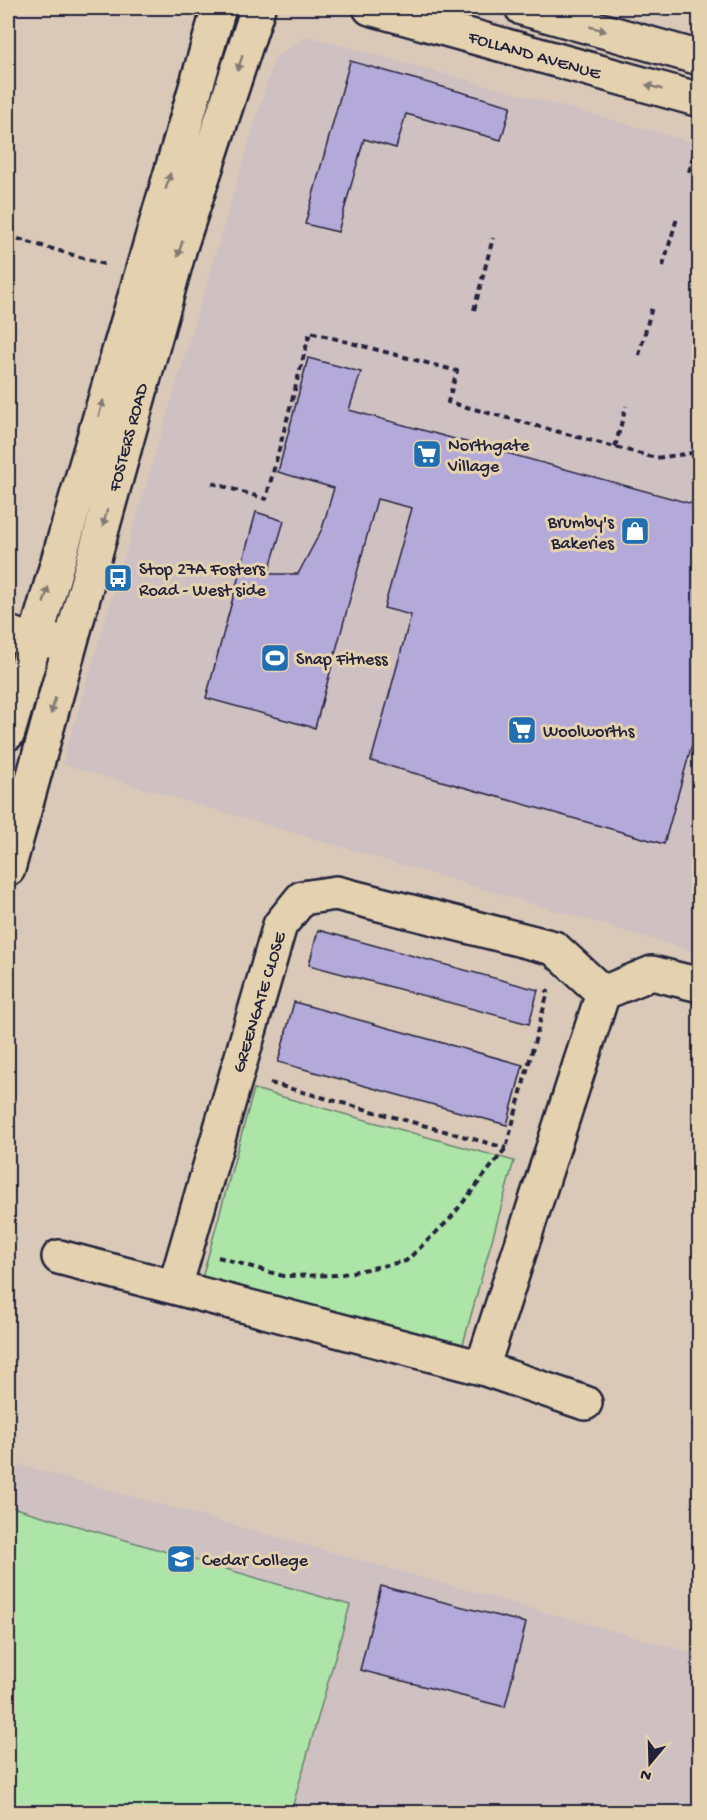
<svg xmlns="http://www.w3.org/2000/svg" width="707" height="1820" font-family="'Gochi Hand',sans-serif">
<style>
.built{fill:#cfc0c2}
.green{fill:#ade4a7;stroke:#688371;stroke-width:1.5}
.building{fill:#b4aada;stroke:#22223b;stroke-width:1.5}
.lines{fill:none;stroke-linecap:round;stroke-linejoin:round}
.minor-casing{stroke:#22223b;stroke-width:38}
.major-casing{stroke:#22223b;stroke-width:38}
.path{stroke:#22223b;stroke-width:4;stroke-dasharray:6 4.5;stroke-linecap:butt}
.minor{stroke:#e4d1af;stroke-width:33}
.major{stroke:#e4d1af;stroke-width:33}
.oneway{fill:#837a75}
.labels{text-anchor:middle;stroke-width:6;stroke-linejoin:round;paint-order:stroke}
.street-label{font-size:18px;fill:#22223b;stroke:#e4d1af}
.poi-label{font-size:18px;fill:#22223b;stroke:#e4d1af;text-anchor:start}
</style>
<rect width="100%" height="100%" fill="#dac9b8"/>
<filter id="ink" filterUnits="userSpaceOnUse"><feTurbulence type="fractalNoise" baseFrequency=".0167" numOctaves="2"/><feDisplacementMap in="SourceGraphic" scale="12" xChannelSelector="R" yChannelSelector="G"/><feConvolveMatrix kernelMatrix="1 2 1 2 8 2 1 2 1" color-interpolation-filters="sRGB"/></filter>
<g filter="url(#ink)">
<!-- built -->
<path class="built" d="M 307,36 L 699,144 L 699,953 L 62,764 L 274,59 Z
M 8,1462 L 699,1655 L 699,1812 L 8,1812 Z"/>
<!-- green -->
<path class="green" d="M 254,1089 L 514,1161 L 463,1344 L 202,1278 Z
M 8,1506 L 350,1605 L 291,1812 L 8,1812 Z"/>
<!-- building -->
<path class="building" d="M 350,61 L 511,106 L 501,140 L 406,114 L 396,148 L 364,139 L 338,232 L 305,224 Z
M 308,358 L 361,372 L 349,410 L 700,506 L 700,716 L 664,844 L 371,761 L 411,615 L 384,608 L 412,508 L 377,499 L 315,728 L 206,698 L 256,512 L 284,521 L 268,574 L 298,574 L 322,529 L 334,488 L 278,472 Z
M 318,930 L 538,990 L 529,1024 L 309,965 Z
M 294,1002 L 523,1065 L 507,1125 L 278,1062 Z
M 381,1586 L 526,1623 L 505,1707 L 360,1670 Z"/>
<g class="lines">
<!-- minor casing -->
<g class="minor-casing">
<path id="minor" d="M 370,8 L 700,100
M 522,8 L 700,58
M 8,633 L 33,641 L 61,641
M 59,1257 L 482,1368 L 585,1403
M 175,1287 L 280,925 L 302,898 L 336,893 L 554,948 L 603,993
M 482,1368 L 603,993 L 652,973 L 700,985"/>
</g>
<!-- major casing -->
<g class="major-casing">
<path id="major" d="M 8,733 L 219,8
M 8,869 L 180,247 L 258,8"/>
</g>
<!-- path -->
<path class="path" d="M 689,172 L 699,135
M 8,236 L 104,264
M 663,266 L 677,218
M 474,310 L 493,238
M 639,355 L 652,307
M 615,447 L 626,406
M 212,483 L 266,499 L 310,332 L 457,371 L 448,402 L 656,458 L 700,452
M 270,1083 L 506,1148
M 218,1257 L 283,1276 L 338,1275 L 406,1261 L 449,1220 L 506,1148 L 548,992 L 546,990"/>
<!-- minor -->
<use href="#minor" class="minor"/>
<!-- major -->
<use href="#major" class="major"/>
</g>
<!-- one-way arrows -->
<defs><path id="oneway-solid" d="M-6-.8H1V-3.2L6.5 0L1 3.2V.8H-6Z" transform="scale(1.5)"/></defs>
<g class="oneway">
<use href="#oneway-solid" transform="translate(598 29) rotate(16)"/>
<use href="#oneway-solid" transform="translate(240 63) rotate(108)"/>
<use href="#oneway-solid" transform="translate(654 87) rotate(-164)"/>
<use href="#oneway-solid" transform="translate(168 181) rotate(-74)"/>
<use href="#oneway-solid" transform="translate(180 249) rotate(107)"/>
<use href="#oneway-solid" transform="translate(101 408) rotate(-74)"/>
<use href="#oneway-solid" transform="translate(105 518) rotate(105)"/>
<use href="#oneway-solid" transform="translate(46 595) rotate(-74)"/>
<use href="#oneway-solid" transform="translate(53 706) rotate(105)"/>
</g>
</g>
<!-- icons -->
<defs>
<g id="supermarket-square" transform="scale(1.5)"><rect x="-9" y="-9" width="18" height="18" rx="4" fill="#1f6fb2" stroke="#e4d1af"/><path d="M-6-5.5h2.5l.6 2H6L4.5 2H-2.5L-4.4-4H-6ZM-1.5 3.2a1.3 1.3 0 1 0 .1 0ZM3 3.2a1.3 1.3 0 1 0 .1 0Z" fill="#fff"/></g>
<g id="shop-square" transform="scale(1.5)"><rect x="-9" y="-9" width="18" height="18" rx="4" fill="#1f6fb2" stroke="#e4d1af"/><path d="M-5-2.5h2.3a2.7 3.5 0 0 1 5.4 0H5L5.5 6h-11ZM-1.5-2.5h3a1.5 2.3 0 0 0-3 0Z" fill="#fff"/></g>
<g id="bus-square" transform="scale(1.5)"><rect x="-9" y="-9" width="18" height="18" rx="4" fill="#1f6fb2" stroke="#e4d1af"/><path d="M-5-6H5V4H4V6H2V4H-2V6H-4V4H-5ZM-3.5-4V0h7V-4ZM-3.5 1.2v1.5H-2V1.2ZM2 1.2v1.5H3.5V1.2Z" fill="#fff"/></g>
<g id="stadium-square" transform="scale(1.5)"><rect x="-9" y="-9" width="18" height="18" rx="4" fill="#1f6fb2" stroke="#e4d1af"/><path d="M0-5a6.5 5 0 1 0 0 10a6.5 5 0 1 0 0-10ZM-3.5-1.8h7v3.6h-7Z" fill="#fff"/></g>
<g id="school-square" transform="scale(1.5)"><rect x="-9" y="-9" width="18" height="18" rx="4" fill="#1f6fb2" stroke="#e4d1af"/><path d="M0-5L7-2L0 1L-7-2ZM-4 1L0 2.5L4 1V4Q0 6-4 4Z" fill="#fff"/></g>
</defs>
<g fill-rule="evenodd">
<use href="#supermarket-square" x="427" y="454"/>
<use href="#shop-square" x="635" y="531"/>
<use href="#bus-square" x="118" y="578"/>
<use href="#stadium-square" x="275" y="658"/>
<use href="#supermarket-square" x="522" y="730"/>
<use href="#school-square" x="181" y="1559"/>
</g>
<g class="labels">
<!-- street labels -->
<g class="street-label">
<text transform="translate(535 54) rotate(16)" y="6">FOLLAND AVENUE</text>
<text transform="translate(127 437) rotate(-75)" y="6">FOSTERS ROAD</text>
<text transform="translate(258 1002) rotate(-73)" y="6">GREENGATE CLOSE</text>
</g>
<!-- poi labels -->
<g class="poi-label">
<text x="448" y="450">Northgate<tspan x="448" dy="21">Village</tspan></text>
<text x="614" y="527" text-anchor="end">Brumby's<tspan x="614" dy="21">Bakeries</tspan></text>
<text x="139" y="574">Stop 27A Fosters<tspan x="139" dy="21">Road - West side</tspan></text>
<text x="296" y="664">Snap Fitness</text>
<text x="543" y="736">Woolworths</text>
<text x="202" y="1565">Cedar College</text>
</g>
</g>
<!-- margin -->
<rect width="707" height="1820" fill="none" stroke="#e4d1af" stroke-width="30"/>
<rect x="15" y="15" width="677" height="1790" fill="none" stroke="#22223b" stroke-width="2" filter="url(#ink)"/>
<!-- north arrow -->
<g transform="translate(650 1763) rotate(199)" stroke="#e4d1af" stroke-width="4.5" paint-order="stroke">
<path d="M0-4.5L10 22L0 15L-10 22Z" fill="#22223b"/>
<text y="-9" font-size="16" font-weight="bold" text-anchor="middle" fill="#22223b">N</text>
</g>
</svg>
